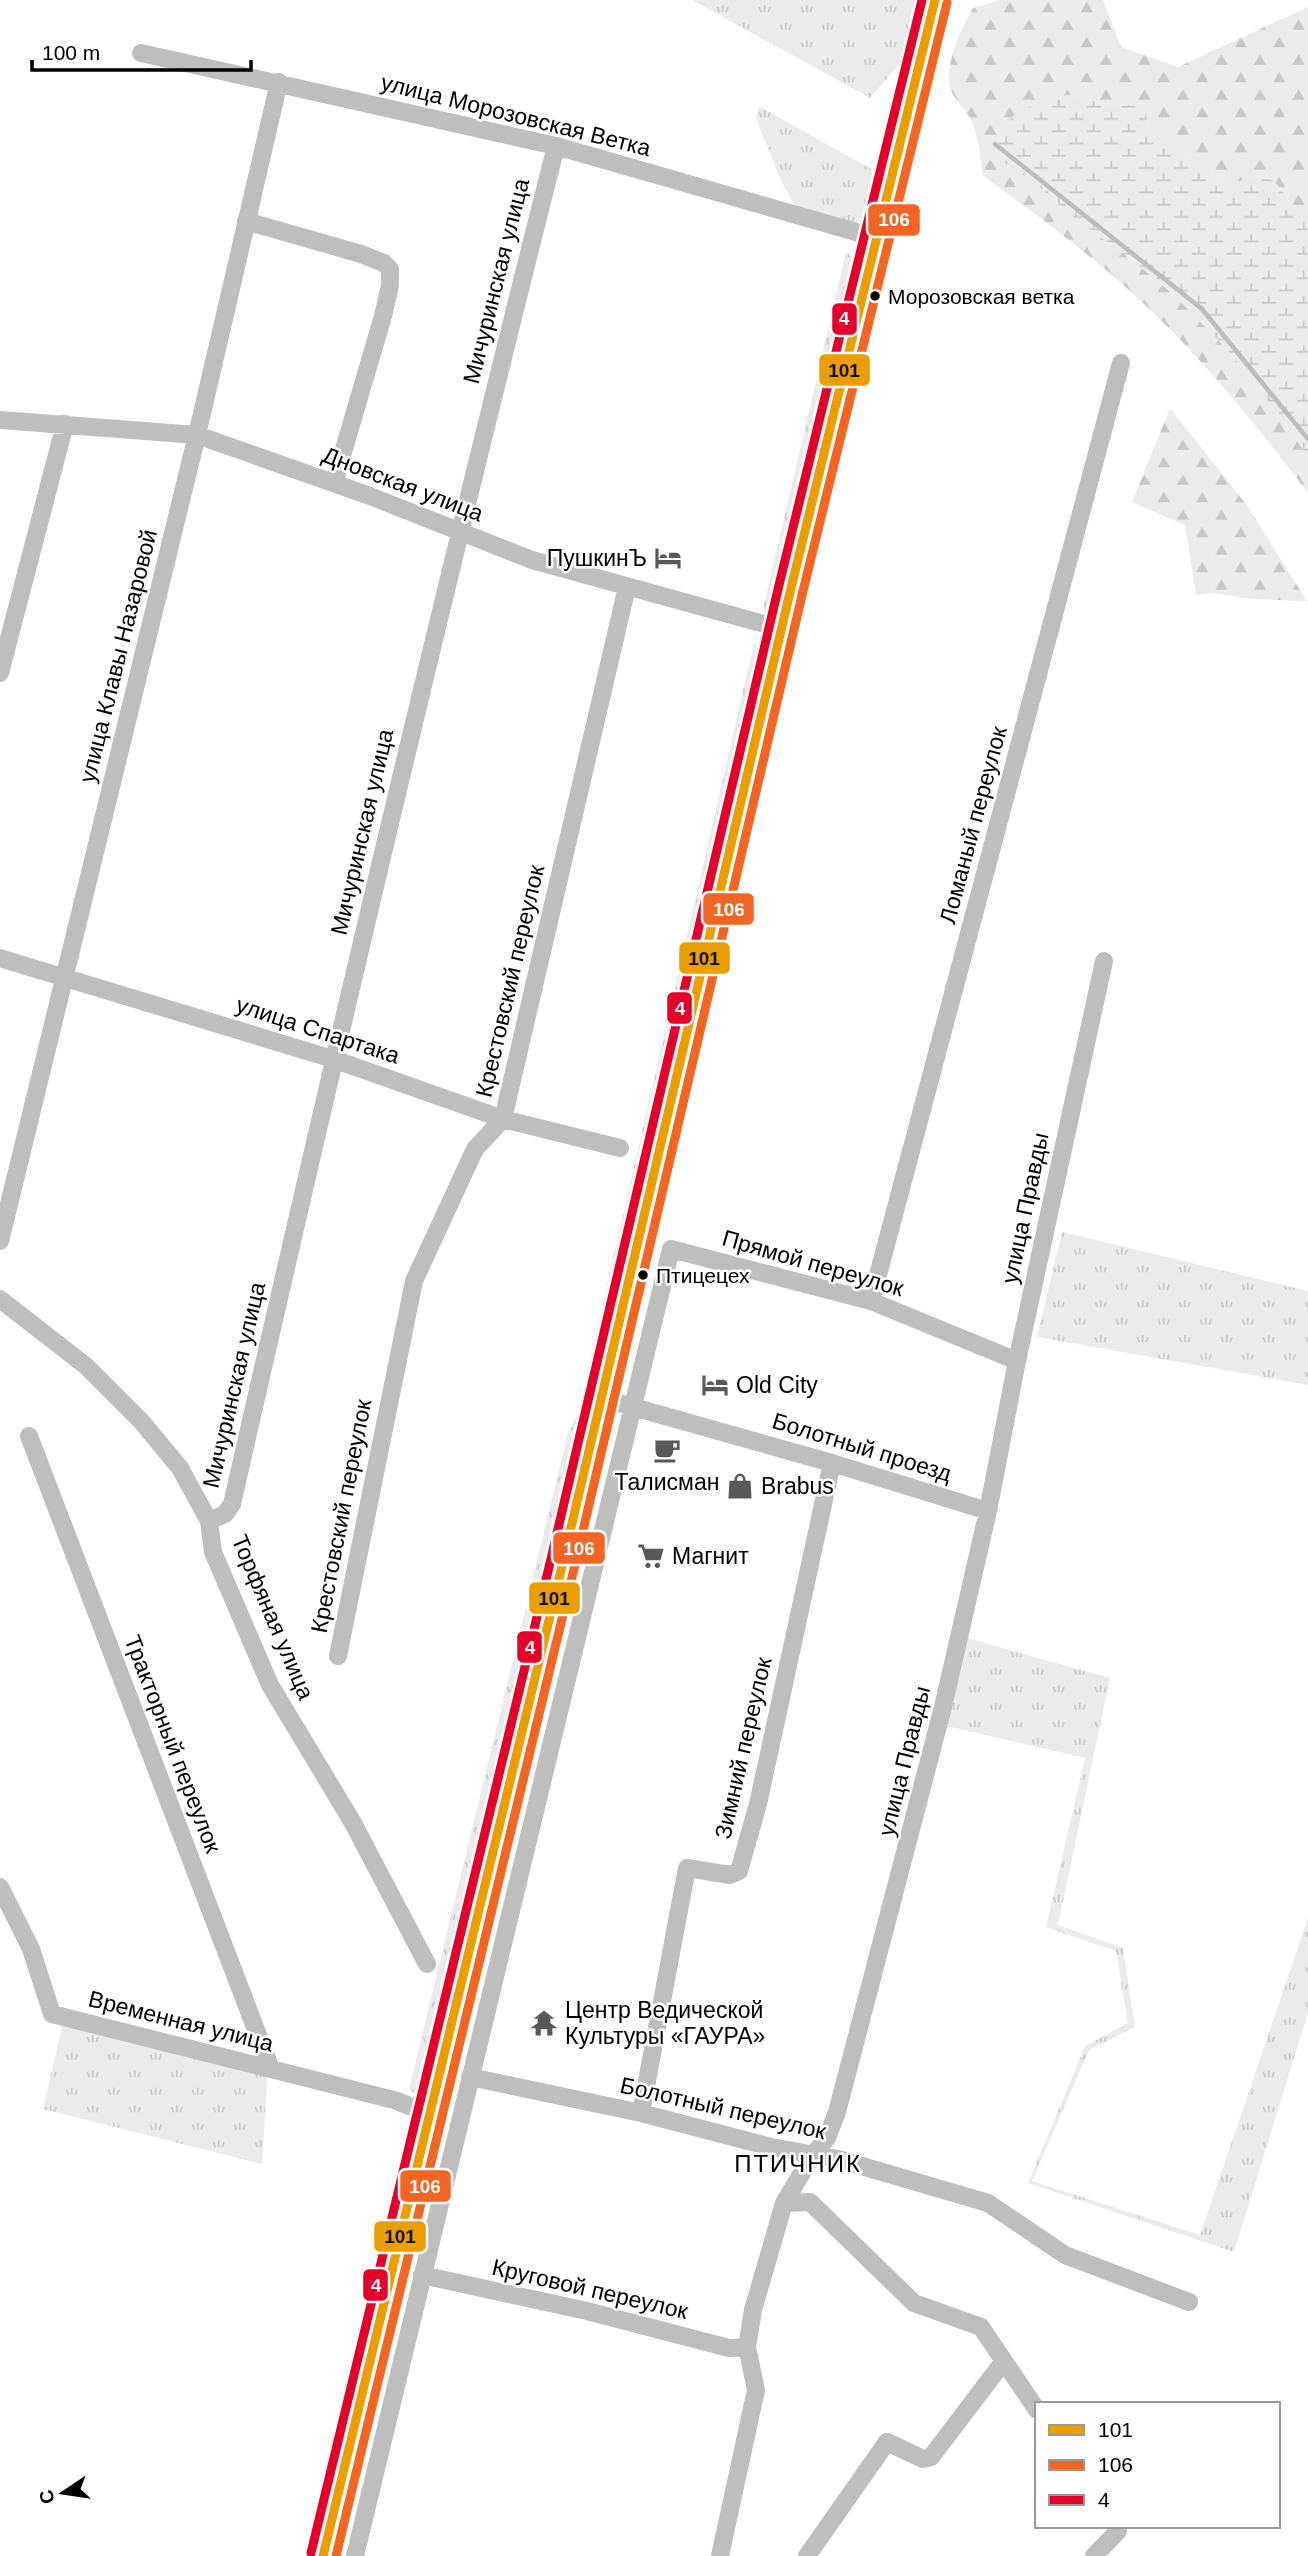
<svg xmlns="http://www.w3.org/2000/svg" width="1308" height="2556" font-family="Arial,sans-serif">
<style>
.grass{fill:url(#grass-tufts)}
.forest{fill:url(#forest-firs)}
.wetland{fill:url(#wetland-marsh)}
.lines{fill:none;stroke-linecap:round;stroke-linejoin:round}
.stream{stroke:#bdbdbd;stroke-width:4.5}
.major-casing{stroke:#dbdbdb;stroke-width:24}
.minor{stroke:#bebebe;stroke-width:18}
.major{stroke:#bebebe;stroke-width:21}
.bus-1-casing{stroke:#fff;stroke-width:14}
.bus-2-casing{stroke:#fff;stroke-width:14}
.bus-3-casing{stroke:#fff;stroke-width:14}
.bus-1{stroke:#eb9e00;stroke-width:9}
.bus-2{stroke:#f26522;stroke-width:9}
.bus-3{stroke:#e4002b;stroke-width:9}
.bus-dot{fill:#000;stroke:#fff;stroke-width:2.5}
.labels{text-anchor:middle;stroke-width:5;stroke-linejoin:round;paint-order:stroke}
.bus-label{font-size:21px;fill:#000;stroke:#fff;text-anchor:start}
.street-label{font-size:23px;fill:#000;stroke:#fff}
.poi-label{font-size:23px;fill:#000;stroke:#fff;text-anchor:start}
.neighbourhood-label{font-size:24px;letter-spacing:2px;fill:#000;stroke:#fff}
.line-badge{stroke:#fff;stroke-width:2.5}
.badge-label{font-size:19px;text-anchor:middle;font-weight:bold;fill:#fff}
.pale-badge-label{font-size:19px;text-anchor:middle;font-weight:bold;fill:#111}
</style>
<defs>
<pattern id="grass-tufts" width="24" height="20" patternUnits="userSpaceOnUse" patternTransform="scale(1.75)"><rect width="24" height="20" fill="#ebebeb"/><path d="M3 7l-1-3M5 7V3M7 7l1-3M15 17l-1-3M17 17v-4M19 17l1-3" fill="none" stroke="#c8c8c8"/></pattern>
<pattern id="forest-firs" width="22" height="20" patternUnits="userSpaceOnUse" patternTransform="scale(1.75)"><rect width="22" height="20" fill="#ebebeb"/><path d="M5 1l3.5 6h-7zM16 11l3.5 6h-7z" fill="#c8c8c8"/></pattern>
<pattern id="wetland-marsh" width="20" height="14" patternUnits="userSpaceOnUse" patternTransform="scale(1.75)"><rect width="20" height="14" fill="#ebebeb"/><path d="M1 5h8M5 5V1M11 12h8M15 12V8" fill="none" stroke="#c8c8c8"/></pattern>
</defs>
<rect width="100%" height="100%" fill="#fff"/>
<!-- grass -->
<path class="grass" d="M 692,0 L 921,0 L 909,53 L 870,98 Z
M 759,106 L 880,174 L 873,215 L 850,226 L 797,210 L 782,183 L 756,118 Z
M 846,252 L 857,260 L 787,570 L 771,618 L 763,609 Z
M 754,643 L 765,652 L 593,1382 L 585,1381 Z
M 1062,1232 L 1308,1291 L 1308,1385 L 1037,1337 Z
M 575,1418 L 582,1423 L 420,2098 L 409,2089 L 567,1437 Z
M 967,1638 L 1110,1678 L 1058,1925 L 1123,1948 L 1135,2027 L 1089,2050 L 1032,2181 L 1200,2235 L 1308,1918 L 1308,2013 L 1234,2252 L 1028,2183 L 1085,2046 L 1128,2023 L 1116,1951 L 1046,1927 L 1085,1758 L 946,1726 Z
M 65,2014 L 268,2067 L 262,2164 L 43,2109 Z"/>
<!-- forest -->
<path class="forest" d="M 1000,0 L 1103,0 L 1121,47 L 1178,67 L 1308,7 L 1308,224 L 1274,181 L 1260,176 L 1232,183 L 1218,179 L 1202,164 L 1151,135 L 1146,114 L 1134,105 L 1113,106 L 1069,95 L 1006,164 L 1030,179 L 1073,217 L 1131,259 L 1173,294 L 1222,344 L 1251,378 L 1308,456 L 1308,493 C 1254,422 1196,350 1129,290 C 1083,249 1033,212 983,176 C 980,158 979,139 972,122 C 966,108 948,96 949,80 C 949,54 961,29 973,8 Z
M 1170,408 L 1246,504 L 1307,601 L 1252,599 L 1212,593 L 1196,595 L 1185,525 L 1132,502 Z"/>
<!-- wetland -->
<path class="wetland" d="M 1069,95 L 1113,106 L 1134,105 L 1146,114 L 1151,135 L 1202,164 L 1218,179 L 1232,183 L 1260,176 L 1274,181 L 1308,224 L 1308,456 L 1251,378 L 1222,344 L 1173,294 L 1131,259 L 1073,217 L 1030,179 L 1006,164 L 991,149 C 993,140 1001,127 1008,120 C 1018,110 1055,96 1069,95 Z"/>
<g class="lines">
<!-- stream -->
<path class="stream" d="M 995,144 L 1202,309 L 1308,439"/>
<!-- major casing -->
<g class="major-casing">
<path id="major" d="M 323,2556 L 562,1566 L 791,588 L 935,0"/>
</g>
<!-- minor -->
<path class="minor" d="M 141,53 L 556,146 L 877,238
M 246,221 L 361,254 L 384,263 L 390,269 L 390,285 L 383,316 L 334,483
M 0,420 L 197,435 L 370,496 L 532,560 L 782,629
M 0,673 L 65,424
M 0,958 L 333,1059 L 503,1119 L 620,1148
M 0,1241 L 197,435 L 279,82
M 0,1299 L 86,1366 L 141,1421 L 180,1468 L 209,1521 L 213,1552 L 270,1685 L 353,1823 L 427,1964
M 871,1301 L 1121,363
M 601,1398 L 832,1463 L 988,1511
M 29,1436 L 271,2069
M 209,1521 L 225,1514 L 232,1504 C 335,1050 442,597 556,146
M 338,1656 L 414,1281 L 475,1149 L 503,1119 L 627,587
M 0,1887 L 31,1949 L 52,2014 L 394,2100 L 430,2114
M 470,2077 L 641,2113 L 771,2147 L 838,2159 L 988,2203 L 1065,2255 L 1189,2302
M 641,2113 L 687,1868 L 730,1875 L 739,1871 L 758,1804 L 832,1463
M 784,2203 L 810,2202 L 914,2303 L 981,2327 L 1037,2410
M 422,2275 L 587,2311 L 729,2348 L 747,2347
M 355,2556 L 671,1249 L 871,1301 L 1017,1361
M 720,2556 L 756,2390 L 747,2347 L 753,2310 L 784,2203 L 812,2156 L 827,2138 L 837,2112 L 943,1707 L 988,1511 L 1017,1361 L 1104,961
M 807,2556 L 887,2442 L 923,2459 L 931,2457 L 1004,2361
M 1094,2556 L 1118,2531 L 1115,2526"/>
<!-- major -->
<use href="#major" class="major"/>
<!-- bus-1 casing -->
<g class="bus-1-casing">
<path id="bus-1" d="M 323,2556 L 562,1566 L 791,588 L 935,0"/>
</g>
<!-- bus-2 casing -->
<g class="bus-2-casing">
<path id="bus-2" d="M 336,2556 L 574,1569 L 803,591 L 947,3"/>
</g>
<!-- bus-3 casing -->
<g class="bus-3-casing">
<path id="bus-3" d="M 311,2553 L 550,1563 L 779,585 L 922,0"/>
</g>
<!-- bus-1 -->
<use href="#bus-1" class="bus-1"/>
<!-- bus-2 -->
<use href="#bus-2" class="bus-2"/>
<!-- bus-3 -->
<use href="#bus-3" class="bus-3"/>
</g>
<!-- icons -->
<defs>
<g id="hotel-bare" transform="scale(2.1)"><path d="M-6-4.5h1.5V1H6V5H4.5V3h-9V5H-6ZM-4 0a1.8 1.8 0 1 1 3.6 0ZM.5 0V-2.5h3Q6-2.5 6 0Z" fill="#595959" stroke="#fff" stroke-width="2.5" paint-order="stroke"/></g>
<g id="cafe-bare" transform="scale(2.1)"><path d="M-5.5-4.5H6V0H3Q3 3.5 0 3.5H-2.5Q-5.5 3.5-5.5 0ZM3-3.2v2h1.7v-2ZM-6 4.5H4V6H-6Z" fill="#595959" stroke="#fff" stroke-width="2.5" paint-order="stroke"/></g>
<g id="shop-bare" transform="scale(2.1)"><path d="M-5-2.5h2.3a2.7 3.5 0 0 1 5.4 0H5L5.5 6h-11ZM-1.5-2.5h3a1.5 2.3 0 0 0-3 0Z" fill="#595959" stroke="#fff" stroke-width="2.5" paint-order="stroke"/></g>
<g id="supermarket-bare" transform="scale(2.1)"><path d="M-6-5.5h2.5l.6 2H6L4.5 2H-2.5L-4.4-4H-6ZM-1.5 3.2a1.3 1.3 0 1 0 .1 0ZM3 3.2a1.3 1.3 0 1 0 .1 0Z" fill="#595959" stroke="#fff" stroke-width="2.5" paint-order="stroke"/></g>
<g id="temple-bare" transform="scale(2.1)"><path d="M0-6L5-2H3V0L6.5 2.5H4V6H1.5V3h-3V6H-4V2.5H-6.5L-3 0V-2H-5Z" fill="#595959" stroke="#fff" stroke-width="2.5" paint-order="stroke"/></g>
</defs>
<g fill-rule="evenodd">
<use href="#hotel-bare" x="668" y="558"/>
<use href="#hotel-bare" x="715" y="1385"/>
<use href="#cafe-bare" x="667" y="1450"/>
<use href="#shop-bare" x="740" y="1486"/>
<use href="#supermarket-bare" x="651" y="1556"/>
<use href="#temple-bare" x="544" y="2023"/>
</g>
<!-- markers -->
<g class="bus-dot">
<circle cx="875" cy="296" r="6"/>
<circle cx="643" cy="1275" r="6"/>
</g>
<g class="labels">
<!-- bus labels -->
<g class="bus-label">
<text x="888" y="304">Морозовская ветка</text>
<text x="656" y="1283">Птицецех</text>
</g>
<!-- street labels -->
<g class="street-label">
<text transform="translate(516 115) rotate(14)" y="8">улица Морозовская Ветка</text>
<text transform="translate(496 281) rotate(-76)" y="8">Мичуринская улица</text>
<text transform="translate(403 484) rotate(21)" y="8">Дновская улица</text>
<text transform="translate(118 656) rotate(-76)" y="8">улица Клавы Назаровой</text>
<text transform="translate(973 825) rotate(-75)" y="8">Ломаный переулок</text>
<text transform="translate(362 832) rotate(-77)" y="8">Мичуринская улица</text>
<text transform="translate(510 981) rotate(-77)" y="8">Крестовский переулок</text>
<text transform="translate(318 1030) rotate(18)" y="8">улица Спартака</text>
<text transform="translate(1025 1208) rotate(-78)" y="8">улица Правды</text>
<text transform="translate(813 1263) rotate(16)" y="8">Прямой переулок</text>
<text transform="translate(234 1385) rotate(-77)" y="8">Мичуринская улица</text>
<text transform="translate(862 1447) rotate(17)" y="8">Болотный проезд</text>
<text transform="translate(341 1516) rotate(-79)" y="8">Крестовский переулок</text>
<text transform="translate(273 1617) rotate(67)" y="8">Торфяная улица</text>
<text transform="translate(173 1744) rotate(69)" y="8">Тракторный переулок</text>
<text transform="translate(743 1748) rotate(-77)" y="8">Зимний переулок</text>
<text transform="translate(904 1761) rotate(-76)" y="8">улица Правды</text>
<text transform="translate(181 2021) rotate(14)" y="8">Временная улица</text>
<text transform="translate(723 2108) rotate(13)" y="8">Болотный переулок</text>
<text transform="translate(590 2289) rotate(13)" y="8">Круговой переулок</text>
</g>
<!-- poi labels -->
<g class="poi-label">
<text x="647" y="566" text-anchor="end">ПушкинЪ</text>
<text x="736" y="1393">Old City</text>
<text x="667" y="1490" text-anchor="middle">Талисман</text>
<text x="761" y="1494">Brabus</text>
<text x="672" y="1564">Магнит</text>
<text x="565" y="2018">Центр Ведической<tspan x="565" dy="26">Культуры «ГАУРА»</tspan></text>
</g>
<!-- neighbourhood labels -->
<g class="neighbourhood-label">
<text x="798" y="2172">ПТИЧНИК</text>
</g>
</g>
<g class="line-badge">
<rect x="867" y="203" width="54" height="34" rx="7" fill="#f26522"/>
<rect x="831" y="302" width="27" height="34" rx="7" fill="#e4002b"/>
<rect x="818" y="353" width="53" height="34" rx="7" fill="#eb9e00"/>
<rect x="702" y="892" width="53" height="34" rx="7" fill="#f26522"/>
<rect x="678" y="941" width="53" height="34" rx="7" fill="#eb9e00"/>
<rect x="666" y="991" width="27" height="34" rx="7" fill="#e4002b"/>
<rect x="552" y="1531" width="54" height="34" rx="7" fill="#f26522"/>
<rect x="528" y="1581" width="53" height="34" rx="7" fill="#eb9e00"/>
<rect x="516" y="1630" width="27" height="34" rx="7" fill="#e4002b"/>
<rect x="399" y="2169" width="53" height="34" rx="7" fill="#f26522"/>
<rect x="373" y="2220" width="54" height="33" rx="7" fill="#eb9e00"/>
<rect x="362" y="2268" width="27" height="34" rx="7" fill="#e4002b"/>
</g>
<g class="badge-label">
<text x="894" y="226">106</text>
<text x="844" y="325">4</text>
<text x="729" y="916">106</text>
<text x="680" y="1015">4</text>
<text x="579" y="1555">106</text>
<text x="530" y="1654">4</text>
<text x="425" y="2193">106</text>
<text x="376" y="2292">4</text>
</g>
<g class="pale-badge-label">
<text x="844" y="377">101</text>
<text x="704" y="965">101</text>
<text x="554" y="1605">101</text>
<text x="400" y="2243">101</text>
</g>
<!-- legend -->
<rect x="1035" y="2402" width="245" height="126" fill="#ffffff" stroke="#999999" stroke-width="2"/>
<rect x="1049" y="2425" width="35" height="10" fill="#eb9e00" stroke="#999999" stroke-width="2"/>
<text x="1098" y="2437" font-size="21" fill="#000000">101</text>
<rect x="1049" y="2460" width="35" height="10" fill="#f26522" stroke="#999999" stroke-width="2"/>
<text x="1098" y="2472" font-size="21" fill="#000000">106</text>
<rect x="1049" y="2495" width="35" height="10" fill="#e4002b" stroke="#999999" stroke-width="2"/>
<text x="1098" y="2507" font-size="21" fill="#000000">4</text>
<!-- north arrow -->
<g transform="translate(63 2493) rotate(257)" stroke="#ffffff" stroke-width="5" paint-order="stroke">
<path d="M0-5L12 26L0 18L-12 26Z" fill="#000000"/>
<text y="-10" font-size="19" font-weight="bold" text-anchor="middle" fill="#000000">С</text>
</g>
<!-- scale -->
<path d="M32 60v10h219v-10" fill="none" stroke="#000000" stroke-width="3.5"/>
<text x="42" y="60" font-size="21" fill="#000000" stroke="#ffffff" stroke-width="5" paint-order="stroke">100 m</text>
</svg>
